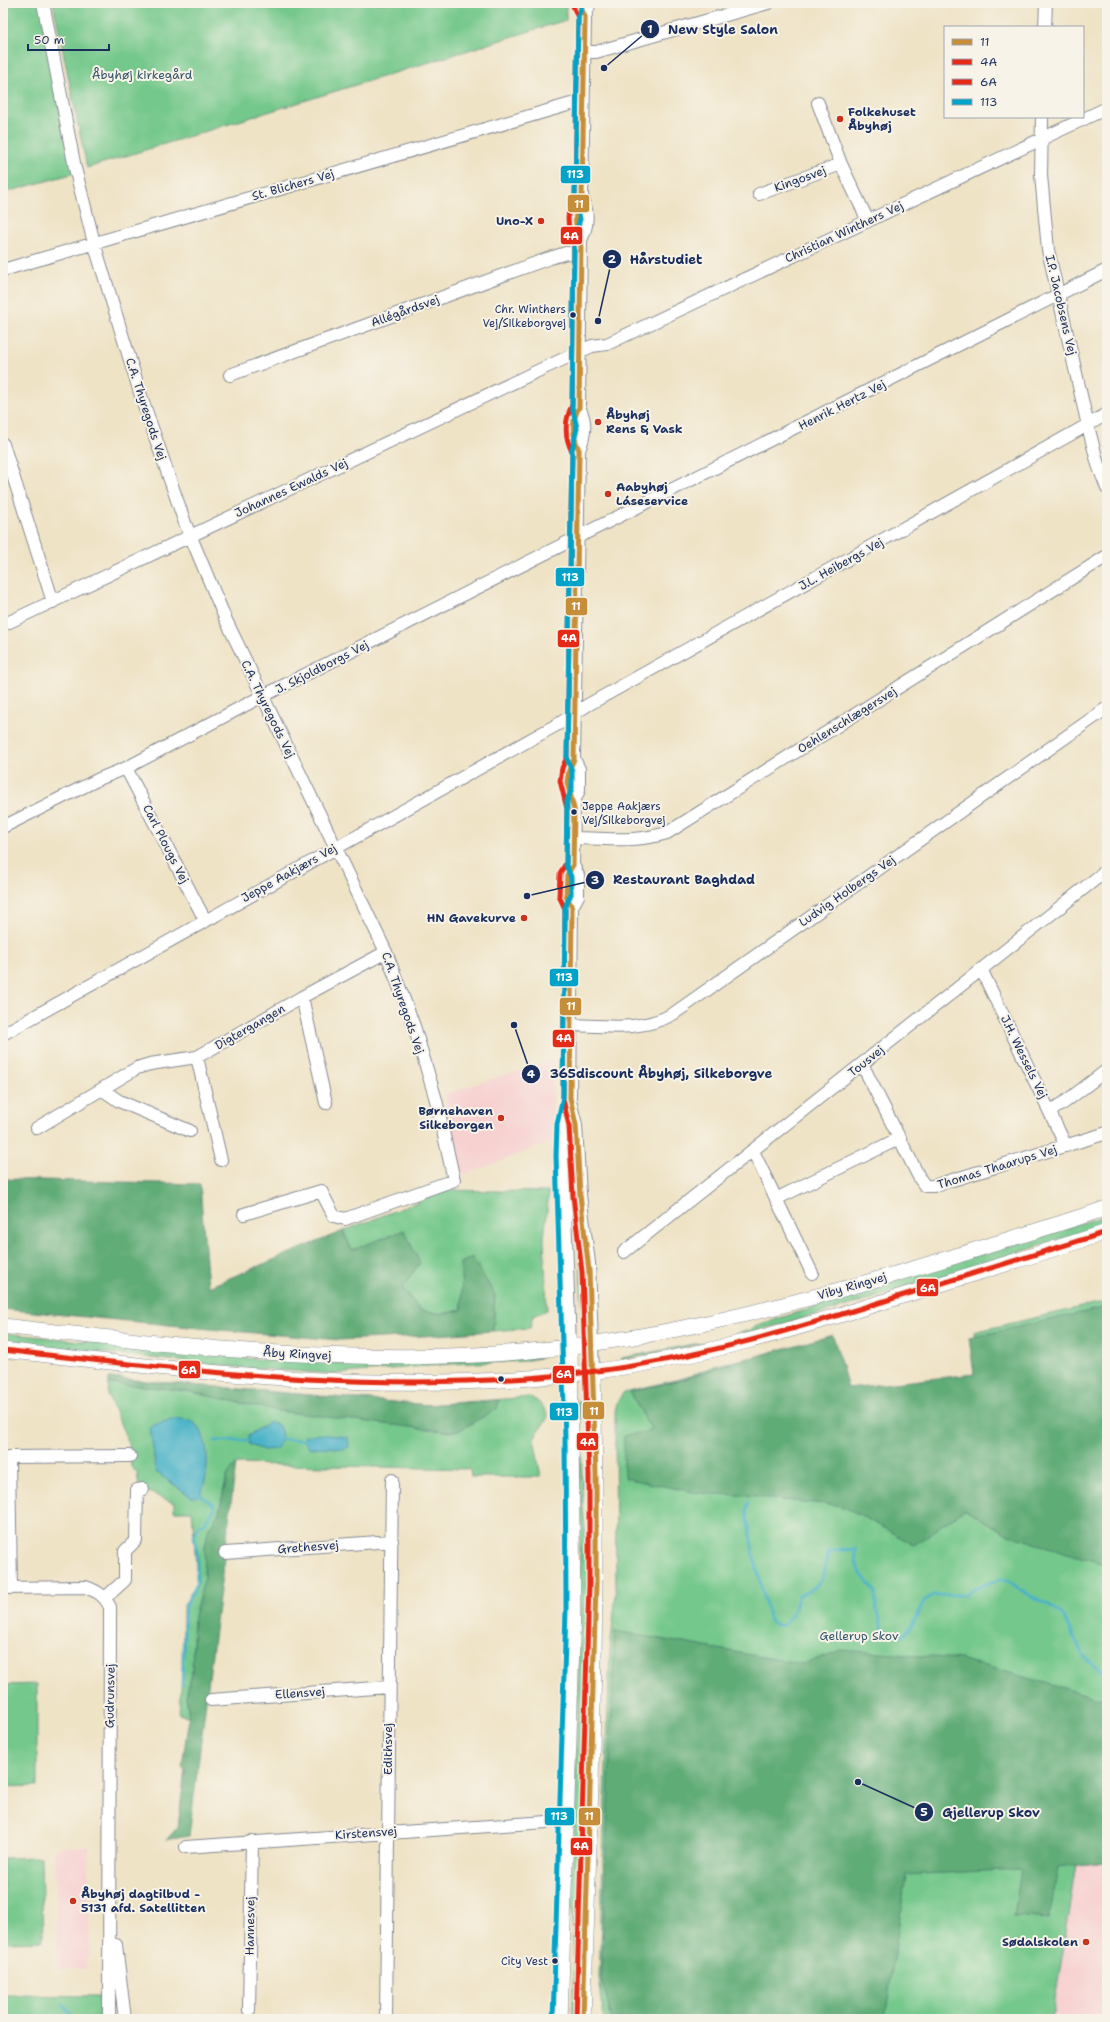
<svg xmlns="http://www.w3.org/2000/svg" width="1110" height="2022" font-family="'Shantell Sans',sans-serif">
<style>
.built{fill:#f7d0d0}
.green{fill:#75c88b;stroke:#487c74}
.forest{fill:#60ac77;stroke:#3e6e6a}
.water{fill:#4ab2c8;stroke:#327093}
.lines{fill:none;stroke-linecap:round;stroke-linejoin:round}
.stream{stroke:#4ab2c8;stroke-width:3}
.minor-casing{stroke:#858992;stroke-width:14}
.major-casing{stroke:#858992;stroke-width:16}
.minor{stroke:#fff;stroke-width:12}
.major{stroke:#fff;stroke-width:15}
.bus-1-casing{stroke:#f7f3e8;stroke-width:8}
.bus-2-casing{stroke:#f7f3e8;stroke-width:8}
.bus-3-casing{stroke:#f7f3e8;stroke-width:8}
.bus-4-casing{stroke:#f7f3e8;stroke-width:8}
.bus-1{stroke:#c68e39;stroke-width:5}
.bus-2{stroke:#e52b18;stroke-width:5}
.bus-3{stroke:#e52b18;stroke-width:5}
.bus-4{stroke:#01a3c8;stroke-width:5}
.poi-dot{fill:#c8321e;stroke:#f7f3e8;stroke-width:1.5}
.bus-dot{fill:#1b2f5e;stroke:#f7f3e8;stroke-width:1.5}
.labels{text-anchor:middle;stroke-width:4;stroke-linejoin:round;paint-order:stroke}
.bus-label{font-size:11px;fill:#1b2f5e;stroke:#f7f3e8;text-anchor:end}
.park-label{font-size:12px;fill:#325569;stroke:#f7f3e8}
.poi-label{font-size:12px;font-weight:bold;fill:#1b2f5e;stroke:#f7f3e8;text-anchor:start}
.street-label{font-size:12px;fill:#1b2f5e;stroke:#f7f3e8}
.leader{fill:none;stroke:#1b2f5e;stroke-width:1.5}
.callout-dot{fill:#1b2f5e;stroke:#f7f3e8;stroke-width:1.5}
.mark-label{font-size:12px;text-anchor:middle;font-weight:bold;fill:#fff}
.callout-label{font-size:13px;text-anchor:middle;font-weight:bold;fill:#1b2f5e;stroke:#f7f3e8;stroke-width:4;stroke-linejoin:round;paint-order:stroke}
.line-badge{stroke:#f7f3e8;stroke-width:1.5}
.badge-label{font-size:11px;text-anchor:middle;font-weight:bold;fill:#fff}
</style>
<rect width="100%" height="100%" fill="#f7f3e8"/>
<filter id="ink" filterUnits="userSpaceOnUse"><feTurbulence type="fractalNoise" baseFrequency=".025" numOctaves="2"/><feDisplacementMap in="SourceGraphic" scale="8" xChannelSelector="R" yChannelSelector="G"/><feConvolveMatrix kernelMatrix="1 2 1 2 8 2 1 2 1" color-interpolation-filters="sRGB"/></filter>
<filter id="wash" filterUnits="userSpaceOnUse"><feTurbulence type="fractalNoise" baseFrequency=".012" numOctaves="4" result="noise"/><feDisplacementMap in="SourceGraphic" scale="16" xChannelSelector="R" yChannelSelector="G"/><feGaussianBlur stdDeviation="0.9" result="paint"/><feColorMatrix in="noise" values="0 0 0 0 0 0 0 0 0 0 0 0 0 0 0 0 0 1.4 0 .05"/><feComposite in="paint" operator="in"/></filter>
<g filter="url(#wash)">
<rect width="100%" height="100%" fill="#efe3c6"/>
<!-- built -->
<path class="built" d="M 553,1060 L 552,1142 L 460,1176 L 445,1094 Z
M 88,1846 L 90,1955 L 87,1955 L 87,1969 L 58,1969 L 55,1847 Z
M 1107,1862 L 1107,2019 L 1052,2019 L 1077,1865 Z"/>
<!-- green -->
<path class="green" d="M 3,3 L 42,3 L 75,173 L 3,193 Z
M 53,3 L 566,3 L 566,20 L 87,168 Z
M 448,1190 L 549,1192 L 544,1239 L 547,1310 L 533,1316 L 530,1328 L 493,1331 L 495,1295 L 461,1263 L 462,1310 L 442,1314 L 420,1310 L 402,1288 L 352,1250 L 343,1231 Z
M 573,1196 L 580,1233 L 585,1316 L 582,1316 L 580,1259 Z
M 1107,1215 L 1107,1224 L 1093,1229 C 937,1278 782,1332 621,1360 L 622,1358 L 716,1340 L 750,1330 L 760,1324 L 812,1308 L 833,1299 Z
M 1098,1303 L 1107,1303 L 1107,1862 L 1077,1865 L 1052,2019 L 604,2019 L 599,1977 L 610,1651 L 616,1592 L 615,1413 C 616,1404 618,1399 624,1392 L 684,1378 L 717,1365 L 829,1341 L 838,1394 L 977,1374 L 974,1332 Z
M 3,1333 L 266,1360 L 351,1363 L 543,1357 L 524,1361 L 448,1364 L 335,1374 L 235,1367 L 3,1342 Z
M 109,1378 L 427,1405 L 530,1397 C 540,1402 544,1406 548,1417 L 534,1438 L 541,1477 L 471,1477 L 470,1469 L 236,1464 L 227,1476 L 219,1513 L 209,1528 L 205,1546 L 204,1581 L 194,1616 L 192,1674 L 186,1696 L 189,1717 L 179,1714 L 182,1676 L 183,1607 L 197,1581 L 192,1511 L 174,1511 L 174,1503 L 139,1488 L 137,1473 L 131,1467 L 129,1444 L 108,1396 Z
M 578,1402 L 580,1402 L 583,1508 L 588,1562 L 587,1684 L 575,2019 L 573,2019 L 574,1952 L 571,1905 L 578,1683 L 580,1551 Z
M 37,1684 L 37,1786 L 3,1787 L 3,1685 Z
M 41,1857 L 43,1941 L 3,1942 L 3,1858 Z
M 3,1995 L 100,1996 L 100,2016 L 98,2019 L 3,2019 Z"/>
<!-- forest -->
<path class="forest" d="M 3,1179 L 200,1184 L 208,1287 L 343,1231 L 352,1250 L 404,1230 L 420,1263 L 402,1288 L 420,1310 L 442,1314 L 462,1310 L 461,1263 L 472,1257 L 495,1295 L 493,1331 L 423,1336 L 339,1340 L 231,1331 L 3,1309 Z
M 1107,1307 L 1107,1565 L 1009,1535 L 965,1509 L 914,1545 L 853,1511 L 837,1505 L 772,1499 L 758,1496 L 698,1493 L 624,1478 L 624,1436 L 652,1430 L 629,1392 L 685,1379 L 717,1367 L 833,1335 L 848,1388 L 974,1374 L 969,1338 Z
M 109,1378 L 427,1405 L 499,1400 L 497,1409 L 458,1431 L 451,1432 L 278,1411 L 186,1391 L 143,1386 L 110,1384 Z
M 236,1464 L 189,1836 L 166,1840 L 178,1827 L 185,1769 L 182,1766 L 189,1717 L 186,1696 L 192,1674 L 194,1616 L 204,1581 L 205,1546 L 209,1528 L 219,1513 L 227,1476 Z
M 615,1631 L 803,1664 L 841,1650 L 960,1659 L 1106,1700 L 1107,1862 L 1058,1867 L 1049,1919 L 1014,1916 L 1021,1869 L 906,1875 L 885,2019 L 612,2019 L 601,1979 Z"/>
<!-- water -->
<path class="water" d="M 171,1419 C 178,1419 187,1418 193,1422 C 211,1434 210,1478 200,1495 L 193,1498 L 156,1472 L 150,1427 Z
M 269,1422 L 277,1424 C 284,1433 283,1440 276,1449 L 264,1450 L 250,1445 L 248,1436 Z
M 317,1434 L 348,1437 L 349,1447 L 343,1449 L 328,1447 L 310,1448 L 304,1440 L 305,1436 Z"/>
<g class="lines">
<!-- stream -->
<path class="stream" d="M 279,1439 L 307,1440
M 215,1441 L 251,1440
M 748,1503 L 746,1511 L 754,1557 L 770,1621 C 789,1636 793,1608 799,1596 C 813,1590 824,1583 826,1566 C 827,1559 825,1557 830,1551 L 856,1549 L 856,1563 L 859,1571 L 875,1592 L 877,1613 L 883,1630 L 897,1635 L 905,1634 L 912,1626 L 924,1601 L 933,1595 L 965,1595 L 975,1588 L 1001,1579 L 1009,1581 L 1021,1590 L 1049,1605 L 1061,1613 L 1085,1658 L 1102,1672 L 1107,1680
M 182,1685 L 185,1607 L 197,1583 L 197,1553 L 194,1536 L 198,1526 L 204,1523 L 214,1510 L 214,1505 L 200,1495
M 63,2004 L 70,2012 L 69,2018 L 74,2019"/>
</g>
</g>
<g filter="url(#ink)">
<g class="lines">
<!-- minor casing -->
<g class="minor-casing">
<path id="minor" d="M 43,3 L 75,168 L 94,243 L 142,399 L 185,523 L 225,618 L 386,952 L 414,1026 L 436,1100 L 454,1180 L 345,1219 L 334,1216 L 321,1191 L 244,1214
M 579,3 L 585,17
M 1045,27 L 1046,3
M 584,52 L 596,52 L 768,3
M 818,103 L 841,164 L 868,221
M 1042,117 L 1041,175 L 1048,250 L 1088,426 L 1098,465 L 1107,488
M 759,194 L 841,164
M 581,240 C 573,225 572,212 582,197
M 3,270 L 571,104 L 583,104
M 230,375 L 547,259 L 566,253 L 581,254
M 3,444 L 53,602
M 579,450 C 571,435 570,422 579,407
M 3,625 L 544,368 L 592,346 L 607,344 L 1107,108
M 126,768 L 205,920
M 574,801 C 566,787 565,773 574,759
M 3,827 L 99,779 L 126,768 L 257,699 L 1107,270
M 573,838 C 608,838 633,843 667,833 L 1107,556
M 572,907 C 564,892 563,880 573,865
M 981,969 L 1066,1146
M 302,997 L 326,1103
M 570,1025 C 606,1026 641,1032 673,1014 L 1107,708
M 3,1034 L 560,723 L 586,706 L 1107,414
M 197,1057 L 221,1160
M 862,1064 L 920,1179 L 925,1186 L 933,1186 L 1107,1133
M 103,1090 L 119,1101 L 190,1131
M 570,1101 L 576,1125 L 580,1195 L 589,1263 L 593,1372
M 1050,1111 L 1065,1102 L 1107,1070
M 37,1128 L 137,1068 L 150,1064 L 197,1057 L 302,997 L 386,952
M 753,1151 L 812,1273
M 776,1199 L 900,1138
M 624,1252 L 1107,870
M 570,1347 L 563,1156 L 564,1125 L 570,1098 L 572,907 L 578,896 L 578,875 L 573,865 L 574,801 L 579,790 L 579,769 L 574,759 L 579,450 C 585,435 587,422 579,407 L 581,240 C 588,226 589,212 582,197 L 585,17 L 590,3
M 225,1553 L 392,1541
M 11,1587 L 9,1457 L 130,1456
M 3,1588 L 85,1587 C 97,1591 104,1595 110,1607 L 109,2019
M 105,1598 L 125,1580 L 125,1551 L 136,1540 L 137,1490 L 143,1489
M 211,1700 L 389,1687
M 186,1847 L 547,1822
M 116,1945 L 125,2019
M 249,2010 L 252,1841
M 386,2019 L 392,1480"/>
</g>
<!-- major casing -->
<g class="major-casing">
<path id="major" d="M 3,1326 C 165,1345 329,1364 493,1354 C 651,1344 805,1302 956,1256 C 1006,1240 1057,1225 1107,1208
M 3,1350 C 197,1372 394,1397 589,1372 C 696,1359 799,1328 902,1296 C 970,1275 1039,1254 1107,1232
M 560,2019 L 573,1609 L 570,1347
M 583,2019 C 591,1803 599,1588 593,1372"/>
</g>
<!-- minor -->
<use href="#minor" class="minor"/>
<!-- major -->
<use href="#major" class="major"/>
<!-- bus-1 casing -->
<g class="bus-1-casing">
<path id="bus-1" d="M 579,3 L 585,17 L 582,197 C 573,212 574,225 581,240 L 579,407 C 571,422 572,435 579,450 L 574,759 L 569,770 L 567,782 L 574,809 L 573,865 L 567,875 L 566,896 L 572,907 L 570,1098 L 576,1125 L 580,1195 L 589,1271 L 596,1476 L 596,1584 L 583,2019"/>
</g>
<!-- bus-2 casing -->
<g class="bus-2-casing">
<path id="bus-2" d="M 573,6 L 578,18 L 575,195 C 566,210 566,226 574,242 L 572,405 C 564,421 564,436 572,452 L 567,757 L 562,768 L 560,781 L 567,809 L 566,863 L 560,873 L 559,896 L 565,909 L 563,1099 L 569,1126 L 573,1196 L 582,1272 L 589,1476 L 589,1584 L 576,2019"/>
</g>
<!-- bus-3 casing -->
<g class="bus-3-casing">
<path id="bus-3" d="M 3,1350 C 198,1372 394,1396 589,1372 C 692,1360 792,1330 891,1299 C 963,1277 1035,1255 1107,1232"/>
</g>
<!-- bus-4 casing -->
<g class="bus-4-casing">
<path id="bus-4" d="M 553,2019 L 566,1609 L 565,1440 L 556,1156 L 557,1124 L 563,1097 L 565,907 L 571,894 L 571,877 L 566,865 L 567,801 L 572,788 L 572,771 L 567,759 L 572,450 L 577,428 L 572,407 L 574,240 L 580,219 L 575,197 L 578,17 L 583,3"/>
</g>
<!-- bus-1 -->
<use href="#bus-1" class="bus-1"/>
<!-- bus-2 -->
<use href="#bus-2" class="bus-2"/>
<!-- bus-3 -->
<use href="#bus-3" class="bus-3"/>
<!-- bus-4 -->
<use href="#bus-4" class="bus-4"/>
</g>
</g>
<!-- markers -->
<g class="poi-dot">
<circle cx="840" cy="119" r="4"/>
<circle cx="541" cy="221" r="4"/>
<circle cx="598" cy="422" r="4"/>
<circle cx="608" cy="494" r="4"/>
<circle cx="524" cy="918" r="4"/>
<circle cx="501" cy="1118" r="4"/>
<circle cx="73" cy="1901" r="4"/>
<circle cx="1086" cy="1942" r="4"/>
</g>
<g class="bus-dot">
<circle cx="573" cy="315" r="3.5"/>
<circle cx="574" cy="812" r="3.5"/>
<circle cx="501" cy="1379" r="3.5"/>
<circle cx="555" cy="1961" r="3.5"/>
</g>
<g class="labels">
<!-- bus labels -->
<g class="bus-label">
<text x="566" y="313">Chr. Winthers<tspan x="566" dy="14">Vej/Silkeborgvej</tspan></text>
<text x="582" y="810" text-anchor="start">Jeppe Aakjærs<tspan x="582" dy="14">Vej/Silkeborgvej</tspan></text>
<text x="548" y="1965">City Vest</text>
</g>
<!-- park labels -->
<g class="park-label">
<text x="142" y="79">Åbyhøj kirkegård</text>
<text x="859" y="1640">Gellerup Skov</text>
</g>
<!-- poi labels -->
<g class="poi-label">
<text x="848" y="116">Folkehuset<tspan x="848" dy="14">Åbyhøj</tspan></text>
<text x="533" y="225" text-anchor="end">Uno-X</text>
<text x="606" y="419">Åbyhøj<tspan x="606" dy="14">Rens &amp; Vask</tspan></text>
<text x="616" y="491">Aabyhøj<tspan x="616" dy="14">Láseservice</tspan></text>
<text x="516" y="922" text-anchor="end">HN Gavekurve</text>
<text x="493" y="1115" text-anchor="end">Børnehaven<tspan x="493" dy="14">Silkeborgen</tspan></text>
<text x="81" y="1898">Åbyhøj dagtilbud -<tspan x="81" dy="14">5131 afd. Satellitten</tspan></text>
<text x="1078" y="1946" text-anchor="end">Sødalskolen</text>
</g>
<!-- street labels -->
<g class="street-label">
<text transform="translate(800 179) rotate(-20)" y="4">Kingosvej</text>
<text transform="translate(293 185) rotate(-16)" y="4">St. Blichers Vej</text>
<text transform="translate(844 232) rotate(-25)" y="4">Christian Winthers Vej</text>
<text transform="translate(1061 305) rotate(77)" y="4">I.P. Jacobsens Vej</text>
<text transform="translate(405 311) rotate(-20)" y="4">Allégårdsvej</text>
<text transform="translate(842 405) rotate(-27)" y="4">Henrik Hertz Vej</text>
<text transform="translate(146 409) rotate(72)" y="4">C.A. Thyregods Vej</text>
<text transform="translate(291 488) rotate(-25)" y="4">Johannes Ewalds Vej</text>
<text transform="translate(841 564) rotate(-29)" y="4">J.L. Heibergs Vej</text>
<text transform="translate(322 667) rotate(-27)" y="4">J. Skjoldborgs Vej</text>
<text transform="translate(268 709) rotate(64)" y="4">C.A. Thyregods Vej</text>
<text transform="translate(847 720) rotate(-32)" y="4">Oehlenschlægersvej</text>
<text transform="translate(166 844) rotate(63)" y="4">Carl Plougs Vej</text>
<text transform="translate(289 873) rotate(-29)" y="4">Jeppe Aakjærs Vej</text>
<text transform="translate(847 891) rotate(-35)" y="4">Ludvig Holbergs Vej</text>
<text transform="translate(403 1003) rotate(71)" y="4">C.A. Thyregods Vej</text>
<text transform="translate(250 1027) rotate(-30)" y="4">Digtergangen</text>
<text transform="translate(1024 1057) rotate(64)" y="4">J.H. Wessels Vej</text>
<text transform="translate(866 1061) rotate(-39)" y="4">Tousvej</text>
<text transform="translate(997 1167) rotate(-17)" y="4">Thomas Thaarups Vej</text>
<text transform="translate(852 1286) rotate(-16)" y="4">Viby Ringvej</text>
<text transform="translate(297 1354) rotate(3)" y="4">Åby Ringvej</text>
<text transform="translate(308 1547) rotate(-4)" y="4">Grethesvej</text>
<text transform="translate(300 1693) rotate(-4)" y="4">Ellensvej</text>
<text transform="translate(110 1696) rotate(-89)" y="4">Gudrunsvej</text>
<text transform="translate(388 1749) rotate(-90)" y="4">Edithsvej</text>
<text transform="translate(366 1833) rotate(-4)" y="4">Kirstensvej</text>
<text transform="translate(250 1926) rotate(-89)" y="4">Hannesvej</text>
</g>
</g>
<!-- callouts -->
<path class="leader" d="M604 68L650 29M598 321L612 259M527 896L595 880M514 1025L531 1074M858 1782L924 1812"/>
<g class="callout-dot">
<circle cx="604" cy="68" r="4"/>
<circle cx="598" cy="321" r="4"/>
<circle cx="527" cy="896" r="4"/>
<circle cx="514" cy="1025" r="4"/>
<circle cx="858" cy="1782" r="4"/>
<circle cx="650" cy="29" r="10"/>
<circle cx="612" cy="259" r="10"/>
<circle cx="595" cy="880" r="10"/>
<circle cx="531" cy="1074" r="10"/>
<circle cx="924" cy="1812" r="10"/>
</g>
<g class="mark-label">
<text x="650" y="33">1</text>
<text x="612" y="263">2</text>
<text x="595" y="884">3</text>
<text x="531" y="1078">4</text>
<text x="924" y="1816">5</text>
</g>
<g class="callout-label">
<text x="723" y="34">New Style Salon</text>
<text x="666" y="264">Hårstudiet</text>
<text x="684" y="884">Restaurant Baghdad</text>
<text x="661" y="1078">365discount Åbyhøj, Silkeborgve</text>
<text x="991" y="1817">Gjellerup Skov</text>
</g>
<g class="line-badge">
<rect x="560" y="165" width="31" height="19" rx="4" fill="#01a3c8"/>
<rect x="567" y="194" width="23" height="19" rx="4" fill="#c68e39"/>
<rect x="560" y="226" width="23" height="19" rx="4" fill="#e52b18"/>
<rect x="555" y="567" width="30" height="20" rx="4" fill="#01a3c8"/>
<rect x="565" y="597" width="23" height="19" rx="4" fill="#c68e39"/>
<rect x="557" y="629" width="23" height="19" rx="4" fill="#e52b18"/>
<rect x="549" y="968" width="30" height="19" rx="4" fill="#01a3c8"/>
<rect x="559" y="997" width="23" height="19" rx="4" fill="#c68e39"/>
<rect x="552" y="1029" width="23" height="19" rx="4" fill="#e52b18"/>
<rect x="916" y="1278" width="23" height="19" rx="4" fill="#e52b18"/>
<rect x="178" y="1360" width="23" height="19" rx="4" fill="#e52b18"/>
<rect x="552" y="1365" width="23" height="19" rx="4" fill="#e52b18"/>
<rect x="582" y="1401" width="23" height="19" rx="4" fill="#c68e39"/>
<rect x="549" y="1402" width="30" height="19" rx="4" fill="#01a3c8"/>
<rect x="576" y="1432" width="23" height="19" rx="4" fill="#e52b18"/>
<rect x="578" y="1807" width="23" height="19" rx="4" fill="#c68e39"/>
<rect x="544" y="1807" width="31" height="19" rx="4" fill="#01a3c8"/>
<rect x="570" y="1837" width="23" height="19" rx="4" fill="#e52b18"/>
</g>
<g class="badge-label">
<text x="575" y="178">113</text>
<text x="579" y="208">11</text>
<text x="571" y="240">4A</text>
<text x="570" y="581">113</text>
<text x="576" y="610">11</text>
<text x="569" y="642">4A</text>
<text x="564" y="981">113</text>
<text x="571" y="1010">11</text>
<text x="564" y="1042">4A</text>
<text x="928" y="1292">6A</text>
<text x="189" y="1374">6A</text>
<text x="564" y="1378">6A</text>
<text x="594" y="1415">11</text>
<text x="564" y="1416">113</text>
<text x="588" y="1446">4A</text>
<text x="589" y="1820">11</text>
<text x="559" y="1820">113</text>
<text x="581" y="1850">4A</text>
</g>
<!-- margin -->
<rect width="1110" height="2022" fill="none" stroke="#f7f3e8" stroke-width="16"/>
<!-- legend -->
<rect x="944" y="26" width="140" height="92" fill="#f7f3e8" stroke="#9fa5b1"/>
<rect x="952" y="39" width="20" height="6" fill="#c68e39" stroke="#9fa5b1"/>
<text x="980" y="46" font-size="12" fill="#1b2f5e">11</text>
<rect x="952" y="59" width="20" height="6" fill="#e52b18" stroke="#9fa5b1"/>
<text x="980" y="66" font-size="12" fill="#1b2f5e">4A</text>
<rect x="952" y="79" width="20" height="6" fill="#e52b18" stroke="#9fa5b1"/>
<text x="980" y="86" font-size="12" fill="#1b2f5e">6A</text>
<rect x="952" y="99" width="20" height="6" fill="#01a3c8" stroke="#9fa5b1"/>
<text x="980" y="106" font-size="12" fill="#1b2f5e">113</text>
<!-- scale -->
<path d="M28 44v6h81v-6" fill="none" stroke="#1b2f5e" stroke-width="2"/>
<text x="34" y="44" font-size="12" fill="#1b2f5e" stroke="#f7f3e8" stroke-width="3" paint-order="stroke">50 m</text>
</svg>
